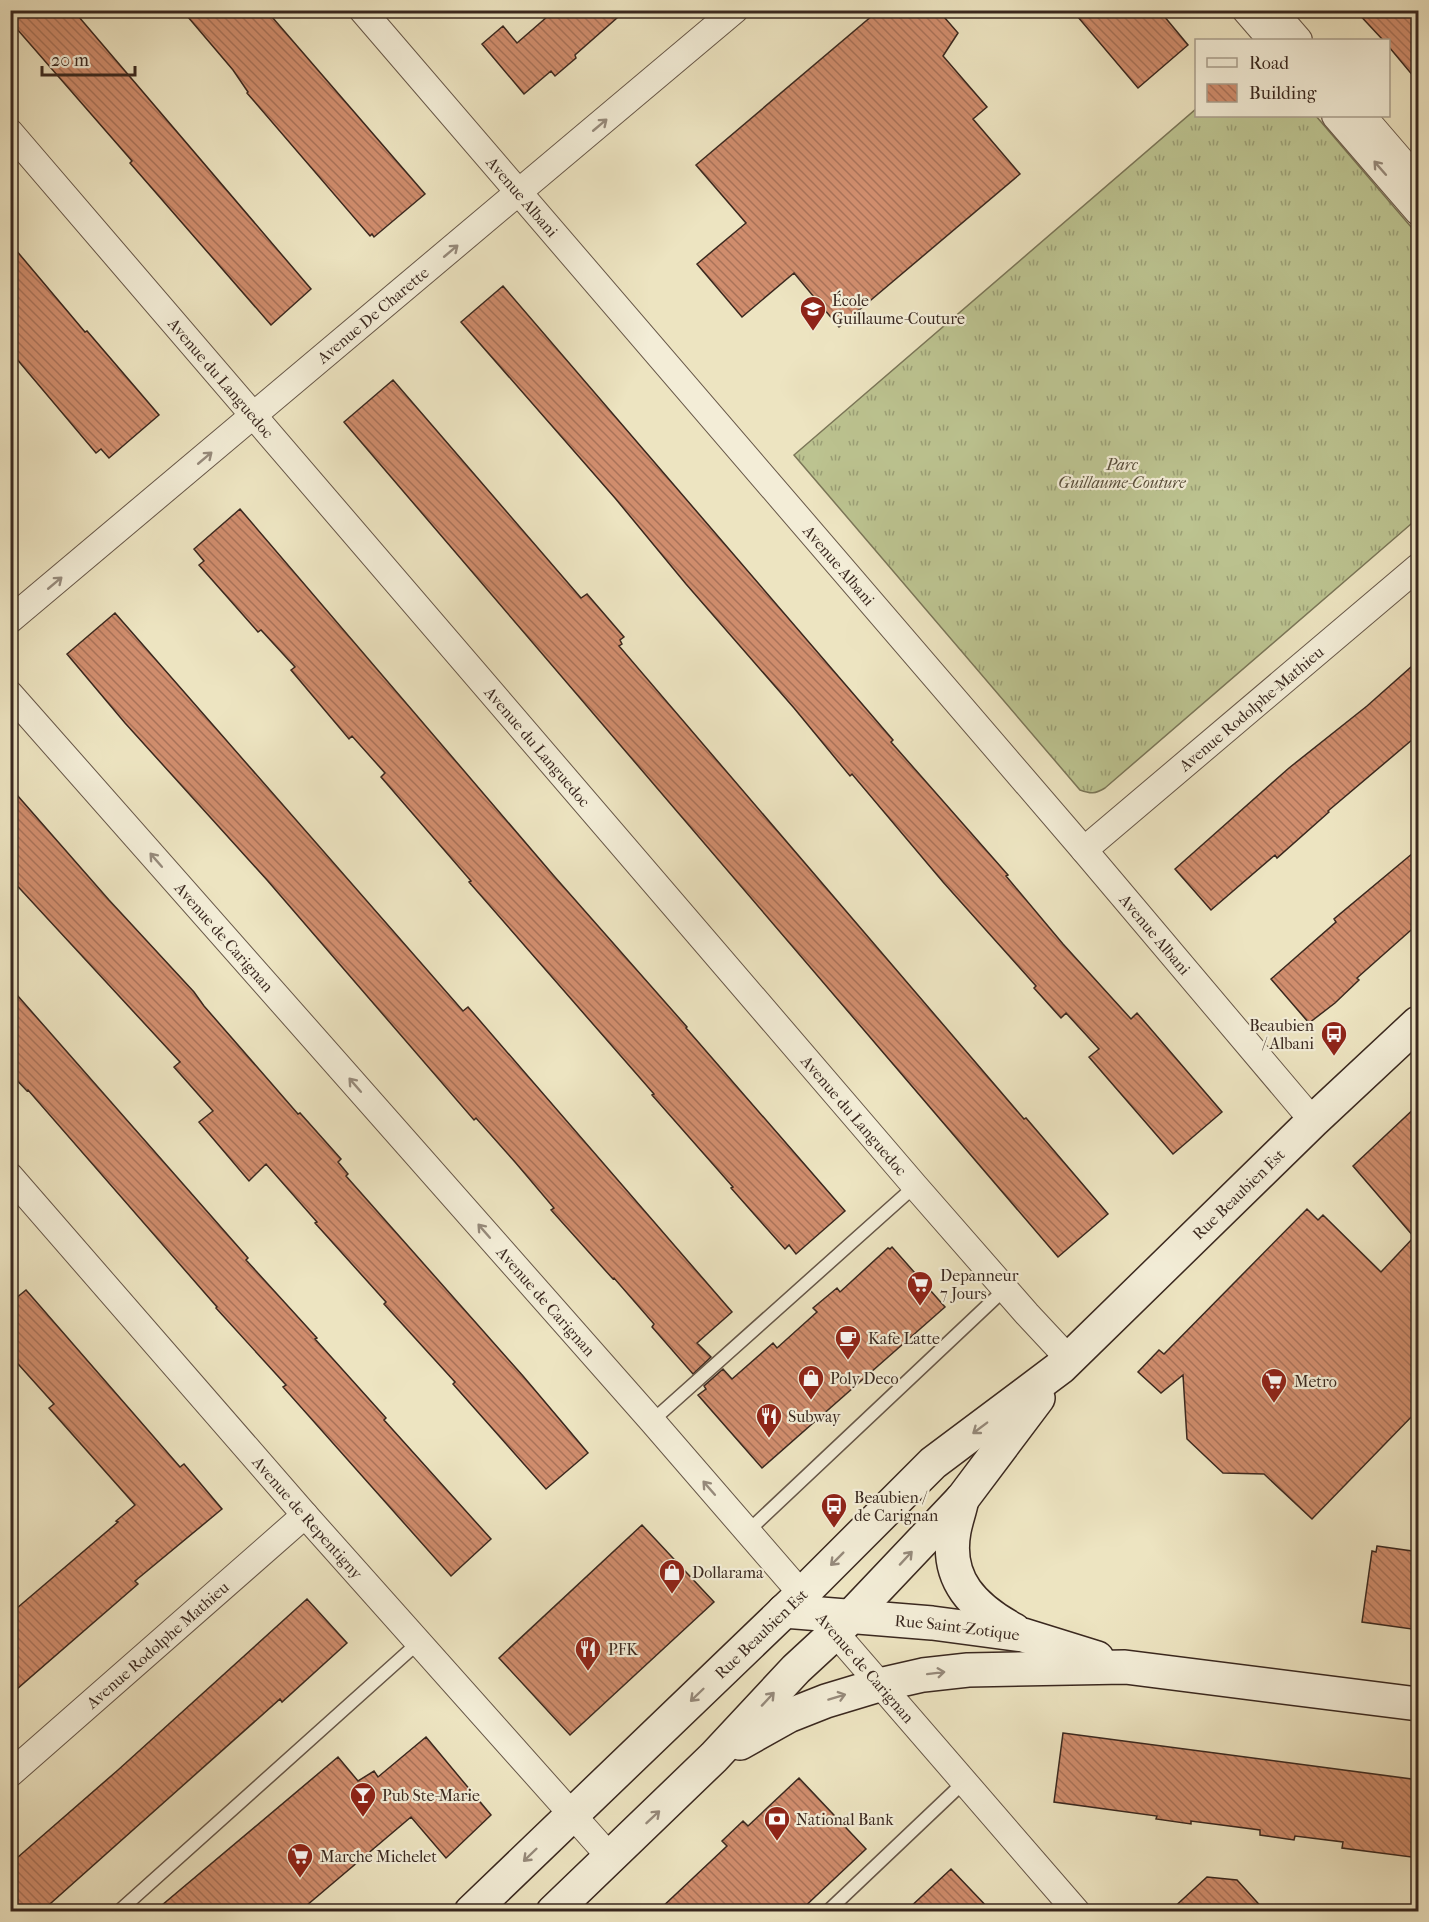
<svg xmlns="http://www.w3.org/2000/svg" width="1429" height="1922" font-family="'IM FELL French Canon',serif">
<style>
.grass{fill:url(#grass-tufts);stroke:#7b7658;stroke-width:1.5}
.building{fill:url(#building-back-hatch);stroke:#3a281f;stroke-width:1.5}
.lines{fill:none;stroke-linecap:round;stroke-linejoin:round}
.lane-casing{stroke:#675748;stroke-width:15}
.street-casing{stroke:#675748;stroke-width:28}
.secondary-casing{stroke:#3a281f;stroke-width:36}
.lane{stroke:#f3edd7;stroke-width:12}
.street{stroke:#f3edd7;stroke-width:26}
.secondary{stroke:#f3edd7;stroke-width:33}
.oneway{stroke:#968a7b}
.labels{text-anchor:middle;stroke-width:4.5;stroke-linejoin:round;paint-order:stroke}
.street-label{font-size:16px;fill:#3a281f;stroke:#f3edd7}
.poi-label{font-size:16px;fill:#3a281f;stroke:#f3edd7;text-anchor:start}
.park-label{font-size:16px;font-style:italic;fill:#5a4f3b;stroke:#f3edd7}
</style>
<defs>
<pattern id="grass-tufts" width="24" height="20" patternUnits="userSpaceOnUse" patternTransform="scale(1.5)"><rect width="24" height="20" fill="#bcc390"/><path d="M3 7l-1-3M5 7V3M7 7l1-3M15 17l-1-3M17 17v-4M19 17l1-3" fill="none" stroke="#9a9e75"/></pattern>
<pattern id="building-back-hatch" width="6" height="6" patternUnits="userSpaceOnUse" patternTransform="scale(1.5)"><rect width="6" height="6" fill="#d08d6d"/><path d="M-1 5l2 2M0 0l6 6M5-1l2 2" fill="none" stroke="#aa7359"/></pattern>
</defs>
<rect width="100%" height="100%" fill="#ede4c1"/>
<filter id="stains"><feTurbulence type="fractalNoise" baseFrequency=".00333" numOctaves="4"/><feColorMatrix values="0 0 0 0 .2 0 0 0 0 .09 0 0 0 0 .02 0 0 0 .5 -.17"/></filter>
<radialGradient id="worn" r=".72"><stop offset=".6" stop-color="#630" stop-opacity="0"/><stop offset="1" stop-color="#630" stop-opacity=".3"/></radialGradient>
<!-- grass -->
<path class="grass" d="M 1196,109 L 1196,116 L 1316,116 L 1418,235 L 1418,518 L 1105,788 C 1095,794 1091,794 1080,790 L 794,455 Z"/>
<!-- building -->
<path class="building" d="M 10,10 L 73,10 L 311,289 L 271,325 L 130,163 L 132,161 L 10,21 Z
M 182,10 L 266,10 L 425,194 L 374,237 L 372,234 L 370,236 L 247,93 L 248,92 L 233,70 Z
M 555,10 L 626,10 L 575,55 L 576,58 L 555,76 L 551,71 L 524,94 L 482,44 L 503,26 L 517,43 Z
M 879,10 L 938,10 L 958,33 L 943,56 L 987,107 L 973,119 L 1020,174 L 839,327 L 794,273 L 742,317 L 697,264 L 746,223 L 696,165 Z
M 1072,10 L 1159,10 L 1188,45 L 1138,88 Z
M 1355,10 L 1419,10 L 1419,83 L 1389,47 L 1389,40 L 1383,40 Z
M 10,243 L 85,332 L 87,331 L 159,415 L 109,458 L 101,449 L 96,453 L 10,351 Z
M 503,286 L 844,683 L 893,740 L 891,742 L 1008,875 L 1006,876 L 1063,944 L 1131,1019 L 1137,1013 L 1222,1112 L 1173,1154 L 1089,1057 L 1099,1049 L 1066,1013 L 1061,1018 L 1034,988 L 1036,986 L 943,882 L 852,774 L 850,776 L 794,708 L 686,584 L 615,498 L 461,322 Z
M 393,380 L 581,598 L 587,594 L 624,637 L 620,640 L 622,644 L 619,646 L 1024,1119 L 1026,1118 L 1108,1214 L 1058,1257 L 344,422 Z
M 240,509 L 554,876 L 687,1027 L 686,1028 L 845,1211 L 796,1254 L 789,1245 L 785,1249 L 731,1188 L 733,1187 L 652,1095 L 654,1094 L 469,882 L 471,881 L 381,777 L 385,773 L 352,736 L 349,739 L 291,670 L 295,667 L 261,630 L 258,632 L 199,565 L 204,561 L 194,549 Z
M 115,613 L 463,1011 L 468,1007 L 732,1312 L 697,1343 L 711,1357 L 693,1374 L 652,1327 L 654,1324 L 614,1278 L 613,1279 L 551,1210 L 554,1208 L 515,1162 L 476,1118 L 474,1120 L 267,880 L 125,723 L 67,654 Z
M 1419,660 L 1419,734 L 1328,811 L 1329,812 L 1277,858 L 1275,855 L 1211,910 L 1175,869 L 1289,768 L 1367,706 Z
M 10,787 L 109,900 L 194,992 L 204,1006 L 298,1114 L 300,1113 L 341,1159 L 338,1162 L 348,1174 L 346,1176 L 523,1376 L 588,1453 L 546,1489 L 453,1384 L 455,1382 L 384,1304 L 386,1302 L 315,1223 L 317,1222 L 266,1164 L 249,1181 L 199,1122 L 213,1111 L 174,1067 L 180,1062 L 10,878 Z
M 1419,848 L 1419,923 L 1357,978 L 1359,980 L 1335,1003 L 1309,1023 L 1271,979 L 1336,922 L 1334,919 Z
M 10,987 L 248,1258 L 246,1260 L 317,1338 L 315,1339 L 386,1418 L 384,1420 L 491,1539 L 451,1576 L 283,1387 L 286,1385 L 216,1308 L 217,1307 L 28,1090 L 27,1091 L 10,1073 Z
M 1419,1104 L 1419,1409 L 1312,1519 L 1264,1474 L 1223,1473 L 1187,1439 L 1183,1375 L 1161,1393 L 1138,1372 L 1159,1350 L 1164,1354 L 1307,1209 L 1318,1220 L 1323,1215 L 1381,1272 L 1414,1237 L 1353,1166 Z
M 892,1247 L 945,1307 L 762,1468 L 698,1395 L 706,1389 L 704,1386 L 723,1369 L 732,1379 L 773,1343 L 777,1348 L 817,1312 L 813,1308 L 837,1288 L 840,1292 L 888,1248 L 890,1249 Z
M 26,1290 L 180,1467 L 184,1464 L 222,1509 L 135,1581 L 138,1584 L 10,1695 L 10,1614 L 118,1522 L 116,1521 L 135,1505 L 49,1408 L 54,1404 L 10,1355 L 10,1303 Z
M 642,1525 L 714,1602 L 570,1735 L 499,1658 Z
M 1377,1546 L 1419,1552 L 1419,1630 L 1362,1622 L 1372,1551 L 1376,1552 Z
M 307,1599 L 347,1643 L 282,1702 L 280,1699 L 42,1911 L 10,1911 L 10,1864 L 118,1770 Z
M 1063,1733 L 1419,1780 L 1419,1858 L 1342,1848 L 1343,1842 L 1295,1836 L 1294,1840 L 1260,1835 L 1260,1830 L 1191,1821 L 1191,1824 L 1156,1819 L 1157,1816 L 1054,1802 Z
M 426,1737 L 491,1815 L 446,1858 L 411,1817 L 300,1911 L 155,1911 L 338,1757 L 358,1781 L 374,1771 L 378,1777 Z
M 799,1778 L 866,1849 L 800,1911 L 658,1911 L 727,1846 L 722,1841 L 743,1821 L 748,1826 Z
M 951,1869 L 991,1911 L 906,1911 Z
M 1207,1877 L 1237,1880 L 1265,1911 L 1170,1911 Z"/>
<g class="lines">
<!-- lane casing -->
<g class="lane-casing">
<path id="lane" d="M 652,1421 L 915,1186
M 747,1532 L 1005,1289
M 118,1912 L 419,1642
M 827,1912 L 963,1783"/>
</g>
<!-- street casing -->
<g class="street-casing">
<g id="street">
<path id="s1" d="M 362,10 L 1084,850 L 1313,1121"/>
<path d="M 1245,10 L 1271,40"/>
<path d="M 1273,10 L 1299,40"/>
<path d="M 1335,116 L 1418,212"/>
<path d="M 1363,116 L 1418,180"/>
<path id="s2" d="M 10,132 L 915,1186 L 1027,1314 L 1069,1359"/>
<path id="s3" d="M 10,620 L 735,10"/>
<path id="s4" d="M 10,694 L 652,1421 L 1077,1912"/>
<path id="s5" d="M 1084,850 L 1418,567"/>
<path id="s6" d="M 10,1176 L 305,1515 L 610,1857"/>
<path id="s7" d="M 10,1774 L 305,1515"/>
</g>
</g>
<!-- secondary casing -->
<g class="secondary-casing">
<g id="secondary">
<path d="M 962,1499 C 960,1510 956,1520 954,1531 C 945,1580 974,1608 1014,1630"/>
<path id="s8" d="M 784,1611 L 932,1623 L 1023,1635 L 1097,1658"/>
<path d="M 740,1743 L 788,1716 L 826,1701 L 879,1685 L 923,1675 L 968,1670 L 1125,1667 L 1418,1704"/>
<path id="s9" d="M 471,1912 L 802,1594 L 933,1463 L 1061,1367 L 1313,1121 L 1418,1023"/>
<path d="M 553,1912 L 714,1757 L 796,1669 L 835,1633 L 963,1498 L 1038,1398"/>
</g>
</g>
<!-- lane -->
<use href="#lane" class="lane"/>
<!-- street -->
<use href="#street" class="street"/>
<!-- secondary -->
<use href="#secondary" class="secondary"/>
</g>
<!-- one-way arrows -->
<defs><path id="oneway-shaft" d="M-6 0H5M1.5-3L5.5 0L1.5 3" fill="none" stroke-width="1.6" stroke-linecap="round" stroke-linejoin="round" transform="scale(1.5)"/></defs>
<g class="oneway">
<use href="#oneway-shaft" transform="translate(600 125) rotate(-40)"/>
<use href="#oneway-shaft" transform="translate(1380 168) rotate(-131)"/>
<use href="#oneway-shaft" transform="translate(451 251) rotate(-40)"/>
<use href="#oneway-shaft" transform="translate(205 458) rotate(-40)"/>
<use href="#oneway-shaft" transform="translate(55 583) rotate(-40)"/>
<use href="#oneway-shaft" transform="translate(156 860) rotate(-131)"/>
<use href="#oneway-shaft" transform="translate(355 1085) rotate(-131)"/>
<use href="#oneway-shaft" transform="translate(484 1231) rotate(-131)"/>
<use href="#oneway-shaft" transform="translate(980 1428) rotate(143)"/>
<use href="#oneway-shaft" transform="translate(709 1488) rotate(-131)"/>
<use href="#oneway-shaft" transform="translate(906 1558) rotate(-47)"/>
<use href="#oneway-shaft" transform="translate(837 1559) rotate(135)"/>
<use href="#oneway-shaft" transform="translate(936 1673) rotate(-7)"/>
<use href="#oneway-shaft" transform="translate(697 1695) rotate(136)"/>
<use href="#oneway-shaft" transform="translate(837 1697) rotate(-17)"/>
<use href="#oneway-shaft" transform="translate(768 1699) rotate(-47)"/>
<use href="#oneway-shaft" transform="translate(653 1817) rotate(-43)"/>
<use href="#oneway-shaft" transform="translate(530 1855) rotate(136)"/>
</g>
<!-- icons -->
<defs>
<g id="school-pin" transform="scale(1.35)"><path d="M0 17L-7.5 6A9.5 9.5 0 1 1 7.5 6Z" fill="#8f2418" stroke="#f3edd7"/><path d="M0-5L7-2L0 1L-7-2ZM-4 1L0 2.5L4 1V4Q0 6-4 4Z" fill="#fff"/></g>
<g id="bus-pin" transform="scale(1.35)"><path d="M0 17L-7.5 6A9.5 9.5 0 1 1 7.5 6Z" fill="#8f2418" stroke="#f3edd7"/><path d="M-5-6H5V4H4V6H2V4H-2V6H-4V4H-5ZM-3.5-4V0h7V-4ZM-3.5 1.2v1.5H-2V1.2ZM2 1.2v1.5H3.5V1.2Z" fill="#fff"/></g>
<g id="supermarket-pin" transform="scale(1.35)"><path d="M0 17L-7.5 6A9.5 9.5 0 1 1 7.5 6Z" fill="#8f2418" stroke="#f3edd7"/><path d="M-6-5.5h2.5l.6 2H6L4.5 2H-2.5L-4.4-4H-6ZM-1.5 3.2a1.3 1.3 0 1 0 .1 0ZM3 3.2a1.3 1.3 0 1 0 .1 0Z" fill="#fff"/></g>
<g id="cafe-pin" transform="scale(1.35)"><path d="M0 17L-7.5 6A9.5 9.5 0 1 1 7.5 6Z" fill="#8f2418" stroke="#f3edd7"/><path d="M-5.5-4.5H6V0H3Q3 3.5 0 3.5H-2.5Q-5.5 3.5-5.5 0ZM3-3.2v2h1.7v-2ZM-6 4.5H4V6H-6Z" fill="#fff"/></g>
<g id="shop-pin" transform="scale(1.35)"><path d="M0 17L-7.5 6A9.5 9.5 0 1 1 7.5 6Z" fill="#8f2418" stroke="#f3edd7"/><path d="M-5-2.5h2.3a2.7 3.5 0 0 1 5.4 0H5L5.5 6h-11ZM-1.5-2.5h3a1.5 2.3 0 0 0-3 0Z" fill="#fff"/></g>
<g id="restaurant-pin" transform="scale(1.35)"><path d="M0 17L-7.5 6A9.5 9.5 0 1 1 7.5 6Z" fill="#8f2418" stroke="#f3edd7"/><path d="M-5-6h1v4h1v-4h1v4h1v-4h1v5L-1.5 .5V6h-2V.5L-5-1ZM5-6V6H3V1.5H1.5Q1.5-4 5-6Z" fill="#fff"/></g>
<g id="bar-pin" transform="scale(1.35)"><path d="M0 17L-7.5 6A9.5 9.5 0 1 1 7.5 6Z" fill="#8f2418" stroke="#f3edd7"/><path d="M-6-5H6L.8 .8V4.5H3.5V6h-7V4.5H-.8V.8Z" fill="#fff"/></g>
<g id="bank-pin" transform="scale(1.35)"><path d="M0 17L-7.5 6A9.5 9.5 0 1 1 7.5 6Z" fill="#8f2418" stroke="#f3edd7"/><path d="M-6-4H6V4H-6ZM0-2.3a2.3 2.3 0 1 0 0 4.6a2.3 2.3 0 1 0 0-4.6Z" fill="#fff"/></g>
</defs>
<g fill-rule="evenodd">
<use href="#school-pin" x="813" y="309"/>
<use href="#bus-pin" x="1334" y="1034"/>
<use href="#supermarket-pin" x="920" y="1284"/>
<use href="#cafe-pin" x="848" y="1338"/>
<use href="#shop-pin" x="811" y="1378"/>
<use href="#supermarket-pin" x="1274" y="1381"/>
<use href="#restaurant-pin" x="769" y="1416"/>
<use href="#bus-pin" x="834" y="1506"/>
<use href="#shop-pin" x="672" y="1572"/>
<use href="#restaurant-pin" x="588" y="1649"/>
<use href="#bar-pin" x="363" y="1795"/>
<use href="#bank-pin" x="777" y="1819"/>
<use href="#supermarket-pin" x="300" y="1856"/>
</g>
<g class="labels">
<!-- street labels -->
<g class="street-label">
<text dy="6" stroke="none"><textPath href="#s1" startOffset="246">Avenue Albani</textPath></text>
<text dy="6" stroke="none"><textPath href="#s3" startOffset="474">Avenue De Charette</textPath></text>
<text dy="6" stroke="none"><textPath href="#s2" startOffset="324">Avenue du Languedoc</textPath></text>
<text dy="6" stroke="none"><textPath href="#s1" startOffset="732">Avenue Albani</textPath></text>
<text dy="6" stroke="none"><textPath href="#s5" startOffset="219">Avenue Rodolphe-Mathieu</textPath></text>
<text dy="6" stroke="none"><textPath href="#s2" startOffset="810">Avenue du Languedoc</textPath></text>
<text dy="6" stroke="none"><textPath href="#s1" startOffset="1218">Avenue Albani</textPath></text>
<text dy="6" stroke="none"><textPath href="#s4" startOffset="324">Avenue de Carignan</textPath></text>
<text dy="6" stroke="none"><textPath href="#s2" startOffset="1296">Avenue du Languedoc</textPath></text>
<text dy="6" stroke="none"><textPath href="#s9" startOffset="1052">Rue Beaubien Est</textPath></text>
<text dy="6" stroke="none"><textPath href="#s4" startOffset="810">Avenue de Carignan</textPath></text>
<text dy="6" stroke="none"><textPath href="#s6" startOffset="453">Avenue de Repentigny</textPath></text>
<text dy="6" stroke="none"><textPath href="#s8" startOffset="174">Rue Saint-Zotique</textPath></text>
<text dy="6" stroke="none"><textPath href="#s9" startOffset="402">Rue Beaubien Est</textPath></text>
<text dy="6" stroke="none"><textPath href="#s7" startOffset="196">Avenue Rodolphe Mathieu</textPath></text>
<text dy="6" stroke="none"><textPath href="#s4" startOffset="1296">Avenue de Carignan</textPath></text>
</g>
<!-- poi labels -->
<g class="poi-label">
<text x="832" y="306">École<tspan x="832" dy="18">Guillaume-Couture</tspan></text>
<text x="1314" y="1031" text-anchor="end">Beaubien<tspan x="1314" dy="18">/ Albani</tspan></text>
<text x="940" y="1281">Depanneur<tspan x="940" dy="18">7 Jours</tspan></text>
<text x="868" y="1344">Kafe Latte</text>
<text x="830" y="1384">Poly Deco</text>
<text x="1294" y="1387">Metro</text>
<text x="788" y="1422">Subway</text>
<text x="854" y="1503">Beaubien /<tspan x="854" dy="18">de Carignan</tspan></text>
<text x="692" y="1578">Dollarama</text>
<text x="608" y="1655">PFK</text>
<text x="382" y="1801">Pub Ste-Marie</text>
<text x="796" y="1825">National Bank</text>
<text x="320" y="1862">Marche Michelet</text>
</g>
<!-- park labels -->
<g class="park-label">
<text x="1122" y="470">Parc<tspan x="1122" dy="18">Guillaume-Couture</tspan></text>
</g>
</g>
<!-- margin -->
<rect width="1429" height="1922" fill="none" stroke="#ede4c1" stroke-width="36"/>
<rect x="12" y="12" width="1405" height="1898" fill="none" stroke="#3a281f" stroke-width="3"/>
<rect x="18" y="18" width="1393" height="1886" fill="none" stroke="#3a281f" stroke-width="1.5"/>
<!-- legend -->
<rect x="1195" y="39" width="195" height="78" fill="#f3edd7" stroke="#a99e8d" stroke-width="1.5"/>
<rect x="1207" y="58" width="30" height="9" fill="#f3edd7" stroke="#a99e8d" stroke-width="1.5"/>
<text x="1249" y="69" font-size="18" fill="#3a281f">Road</text>
<rect x="1207" y="84" width="30" height="18" fill="url(#building-back-hatch)" stroke="#a99e8d" stroke-width="1.5"/>
<text x="1249" y="99" font-size="18" fill="#3a281f">Building</text>
<!-- scale -->
<path d="M42 66v9h93v-9" fill="none" stroke="#3a281f" stroke-width="3"/>
<text x="51" y="66" font-size="18" fill="#3a281f" stroke="#f3edd7" stroke-width="4.5" paint-order="stroke">20 m</text>
<rect width="100%" height="100%" filter="url(#stains)"/>
<rect width="100%" height="100%" fill="url(#worn)"/>
</svg>
